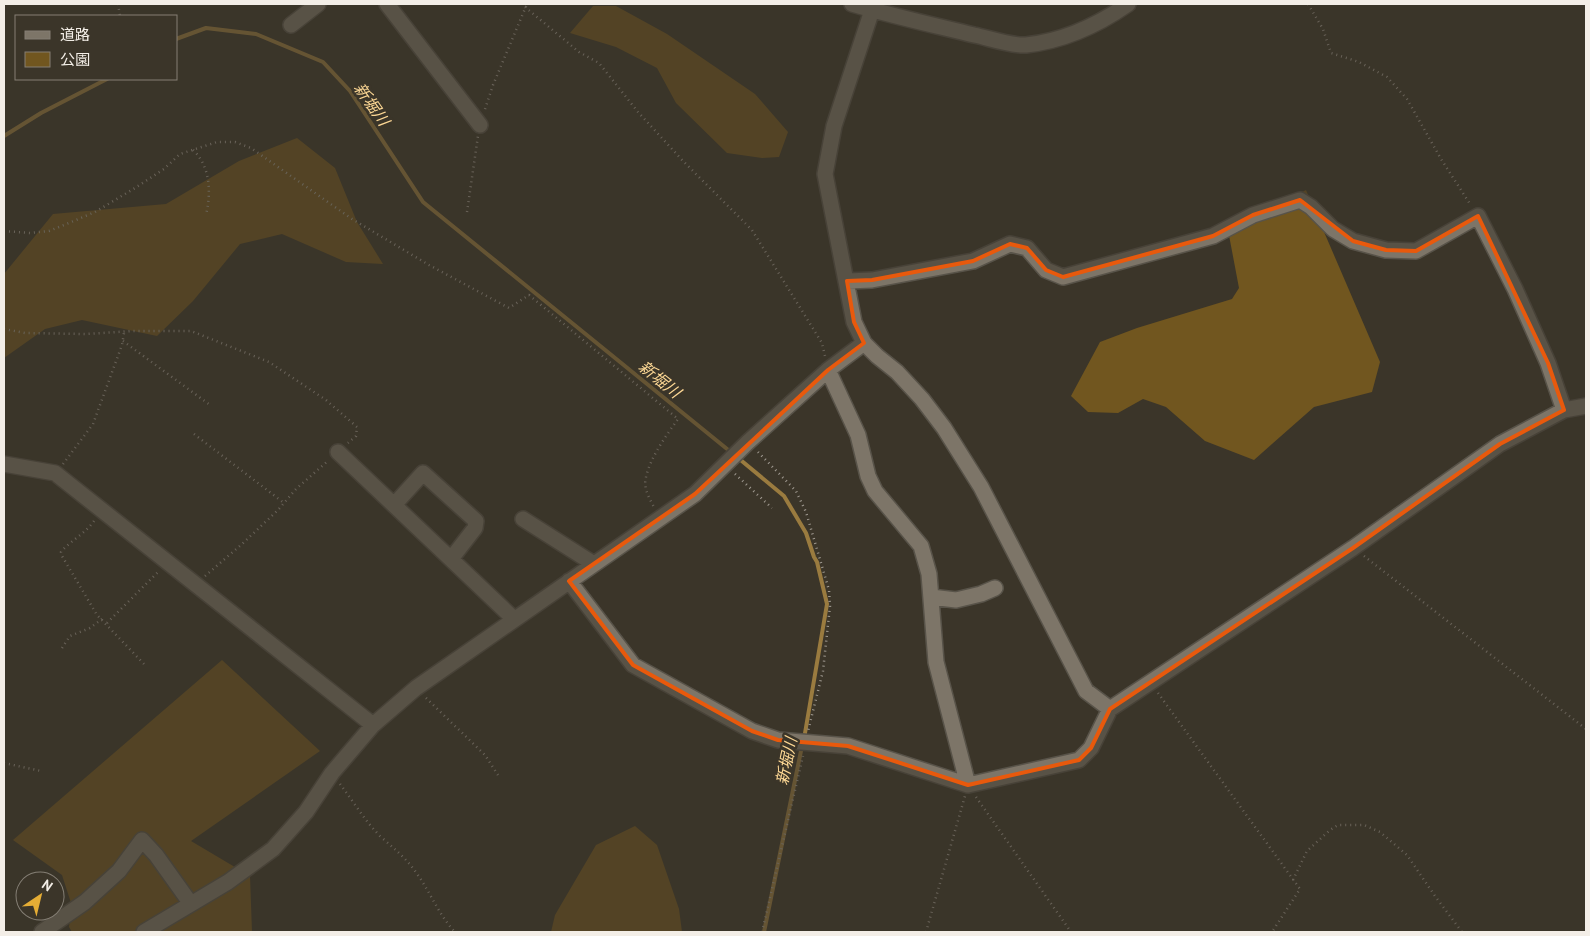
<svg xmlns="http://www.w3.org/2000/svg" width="1590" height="936" font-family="'PT Sans','Noto Sans JP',sans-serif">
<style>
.green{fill:#71561f}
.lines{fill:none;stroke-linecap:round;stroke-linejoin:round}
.stream{stroke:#9a7b3f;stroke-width:4}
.minor-casing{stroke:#585349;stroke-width:18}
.path{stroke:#a09a91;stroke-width:2.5;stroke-dasharray:1 4;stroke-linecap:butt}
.minor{stroke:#7d7568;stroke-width:15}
.marked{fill:none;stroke:#e8590c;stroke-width:4;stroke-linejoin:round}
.labels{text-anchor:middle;stroke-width:5;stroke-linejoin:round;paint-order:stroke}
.water-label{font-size:16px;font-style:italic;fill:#fcd794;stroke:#3b3529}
</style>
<rect width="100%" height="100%" fill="#3b3529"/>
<!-- green -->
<path class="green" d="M 593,6 L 616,6 L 667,34 L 755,94 L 788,132 L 779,157 L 762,158 L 727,153 L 676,103 L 657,68 L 616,47 L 570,33 Z
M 297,138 L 335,168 L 357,222 L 383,264 L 346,262 L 282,234 L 240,244 L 193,301 L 157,336 L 82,320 L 45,329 L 4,358 L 4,274 L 53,214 L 166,204 L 239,161 Z
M 1306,190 L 1380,362 L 1372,392 L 1314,407 L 1254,460 L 1205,441 L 1166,407 L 1143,399 L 1118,413 L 1088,412 L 1071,396 L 1100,342 L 1137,328 L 1232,299 L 1239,288 L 1228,230 Z
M 222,660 L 320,751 L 191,841 L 250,876 L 252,932 L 72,932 L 69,927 L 72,906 L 62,875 L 13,840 Z
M 635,826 L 657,845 L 679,909 L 682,932 L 551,932 L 555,915 L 596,845 Z"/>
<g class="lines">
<!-- stream -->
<path class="stream" d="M 176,39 L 206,28 L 256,34 L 323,62 L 350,91 L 423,202 L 732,453
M 4,136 L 41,113 L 107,79
M 737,457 L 784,496 L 806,533 L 814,557 L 817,562 L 827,604 L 804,739
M 764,932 L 802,746"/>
<!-- minor casing -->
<g class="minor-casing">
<path id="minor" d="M 387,4 L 480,125
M 852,4 C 892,16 933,25 974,35 C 989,38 1011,46 1026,45 C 1063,41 1098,25 1128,4
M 874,4 L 834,126 L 825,174 L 854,322 L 864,343 L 877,356 L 897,372 L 922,399 L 944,428 L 981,487 L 1086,691 L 1110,709
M 291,25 L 318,4
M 847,281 L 872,280 L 973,261 L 1010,244 L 1027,248 L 1046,270 L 1063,277 L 1213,236 L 1253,215 L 1300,200 L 1311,207 L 1333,229 L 1353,241 L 1386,250 L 1416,251 L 1478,216 L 1515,289 L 1548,363 L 1564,410
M 828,370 L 858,435 L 868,476 L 875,491 L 921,546 L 929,574 L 936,662 L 968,785
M 338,452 L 514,619
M 4,464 L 55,473 L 373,725
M 394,505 L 423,473 L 476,521 L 475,528 L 451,559
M 523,519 L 594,564
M 569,581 L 633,665 L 752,731 L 778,740 L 848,746 L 968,785 L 1079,760 L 1091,748 L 1110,709 L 1353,548 L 1500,444 L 1564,410 L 1586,406
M 931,597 L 956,600 L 981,594 L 995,588
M 42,932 L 85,902 L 119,871 L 142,840 L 156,855 L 191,904
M 144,932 L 228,882 L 273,849 L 306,812 L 332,773 L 373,725 L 416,688 L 695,494 L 748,442 L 828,370 L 864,343"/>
</g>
<!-- path -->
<path class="path" d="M 118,4 L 120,16
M 1308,4 L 1323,29 L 1331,53 L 1359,62 L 1387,77 L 1407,99 L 1441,159 L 1470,204
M 525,7 L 579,52 L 599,63 L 638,112 L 683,161 L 752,230 L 822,343 L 825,356
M 485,109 L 493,85 L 527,4
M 193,150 C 211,167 211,193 206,215
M 467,212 L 478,136
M 4,231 L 30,233 L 49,231 L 69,223 L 95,212 L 135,188 L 164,169 L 180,154 L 217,142 L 235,142 L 251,148 L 352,219 L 429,265 L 509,308 L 529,295 L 678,419 C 666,436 651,456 646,477 C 643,487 649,498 654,507
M 4,329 L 25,333 L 86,334 L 133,331 L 191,331 L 269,362 L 326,400 L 357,427 L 356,436 L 348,443
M 123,341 L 210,405
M 194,434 L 284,503
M 758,452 L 796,491 L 806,512 L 829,590 L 830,606 L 823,671 L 808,731
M 63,464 L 93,424 L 122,345 L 124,333
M 735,474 L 772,508
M 94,521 C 85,534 71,540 61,552 L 62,556 L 97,615 L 144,664
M 1364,556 L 1586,729
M 205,576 L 241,545 L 278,510 L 296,489 L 329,460
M 107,623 L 158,572
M 62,648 L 70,636 L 90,628 L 102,619
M 1158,693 L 1300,889 L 1272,932
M 426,698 L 485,755 L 498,775
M 4,763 L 41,771
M 340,784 C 353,801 365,821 380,836 C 393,848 405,857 415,871 C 430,891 438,914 455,932
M 976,797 L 1071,932
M 1293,880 L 1307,851 L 1330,830 L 1338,825 L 1364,825 L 1380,832 L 1407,855 L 1435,896 L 1462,932
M 762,932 L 803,756
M 926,932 L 965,796"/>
<!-- minor -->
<use href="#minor" class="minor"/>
</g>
<!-- marked area -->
<path d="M0 0H1590V936H0ZM 1300,200 L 1353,241 L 1386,250 L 1416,251 L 1478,216 L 1548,363 L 1564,410 L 1500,444 L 1353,548 L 1110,709 L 1091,748 L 1079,760 L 968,785 L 848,746 L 778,740 L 752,731 L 633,665 L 569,581 L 695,494 L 828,370 L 864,343 L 854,322 L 847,281 L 872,280 L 973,261 L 1010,244 L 1027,248 L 1046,270 L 1063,277 L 1213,236 L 1253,215 Z" fill="#3b3529" fill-opacity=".55" fill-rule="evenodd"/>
<path class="marked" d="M 1300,200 L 1353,241 L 1386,250 L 1416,251 L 1478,216 L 1548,363 L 1564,410 L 1500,444 L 1353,548 L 1110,709 L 1091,748 L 1079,760 L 968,785 L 848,746 L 778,740 L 752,731 L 633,665 L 569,581 L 695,494 L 828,370 L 864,343 L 854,322 L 847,281 L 872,280 L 973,261 L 1010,244 L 1027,248 L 1046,270 L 1063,277 L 1213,236 L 1253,215 Z"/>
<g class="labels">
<!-- water labels -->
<g class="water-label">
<text transform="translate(372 104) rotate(55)" y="6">新堀川</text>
<text transform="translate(660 379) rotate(39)" y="6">新堀川</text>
<text transform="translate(786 761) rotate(-78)" y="6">新堀川</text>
</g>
</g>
<!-- border -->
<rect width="1590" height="936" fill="none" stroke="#f3eee7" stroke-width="10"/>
<!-- legend -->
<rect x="15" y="15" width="162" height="65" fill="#3b3529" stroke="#857f75"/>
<rect x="25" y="31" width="25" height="8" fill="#7d7568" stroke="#857f75"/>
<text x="60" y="40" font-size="15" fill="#f3eee7">道路</text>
<rect x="25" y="52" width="25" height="15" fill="#71561f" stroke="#857f75"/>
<text x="60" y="65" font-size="15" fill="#f3eee7">公園</text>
<!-- north arrow -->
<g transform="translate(40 896) rotate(35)"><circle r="24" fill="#3b3529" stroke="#857f75"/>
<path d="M0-4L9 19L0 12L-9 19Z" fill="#e5ad35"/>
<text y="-8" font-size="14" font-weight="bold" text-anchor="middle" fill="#f3eee7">N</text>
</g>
</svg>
